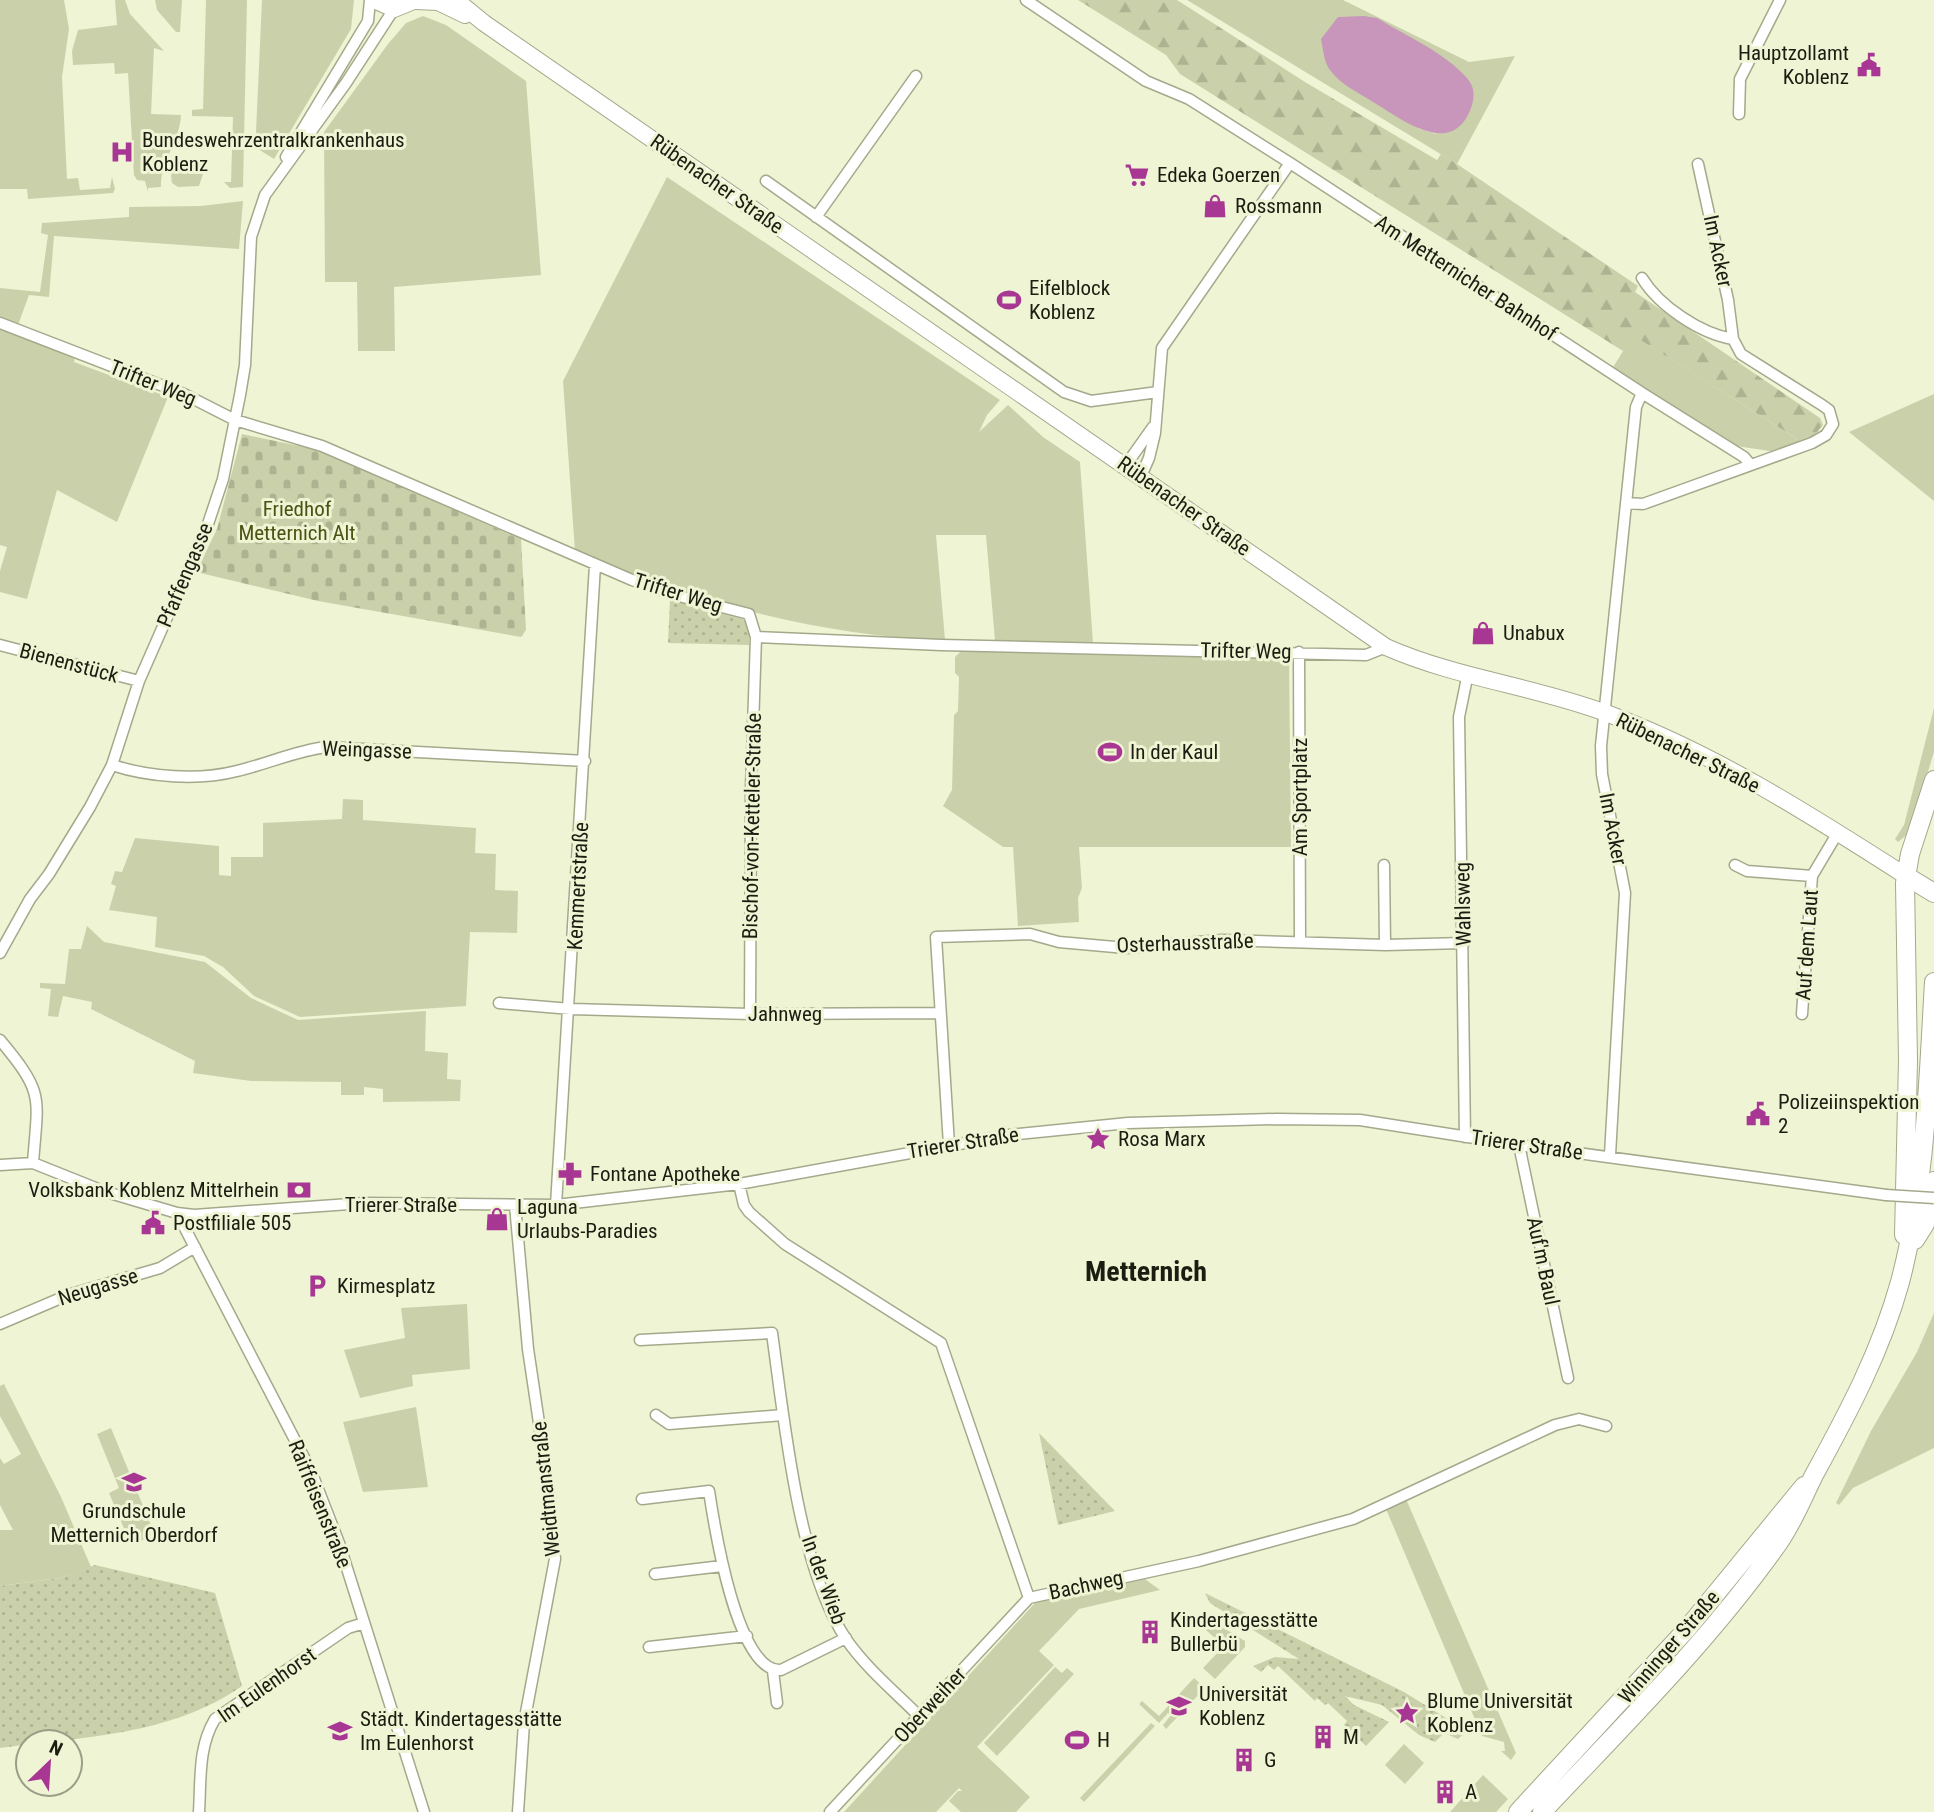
<svg xmlns="http://www.w3.org/2000/svg" width="1934" height="1812" font-family="'Roboto Condensed',sans-serif">
<style>
.green{fill:#cad1aa;fill-rule:evenodd}
.forest{fill:url(#forest-firs)}
.cemetery{fill:url(#cemetery-stones)}
.park{fill:url(#park-dots)}
.water{fill:#c796ba}
.lines{fill:none;stroke-linecap:round;stroke-linejoin:round}
.minor-casing{stroke:#a3a98b;stroke-width:13}
.secondary-casing{stroke:#a3a98b;stroke-width:18}
.primary-casing{stroke:#a3a98b;stroke-width:20}
.minor{stroke:#fff;stroke-width:10}
.secondary{stroke:#fff;stroke-width:16}
.primary{stroke:#fff;stroke-width:18}
.minor-bridge-casing{stroke:#a3a98b;stroke-width:13;stroke-linecap:butt}
.minor-bridge{stroke:#fff;stroke-width:10}
.labels{text-anchor:middle;stroke-width:6;stroke-linejoin:round;paint-order:stroke}
.poi-label{font-size:21px;fill:#1b1d11;stroke:#eef4d4;text-anchor:start}
.street-label{font-size:21px;fill:#1b1d11;stroke:#eef4d4}
.park-label{font-size:21px;fill:#4b5213;stroke:#eef4d4}
.district-label{font-size:28px;font-weight:bold;fill:#1b1d11;stroke:#eef4d4}
</style>
<defs>
<pattern id="forest-firs" width="22" height="20" patternUnits="userSpaceOnUse" patternTransform="scale(1.75)"><rect width="22" height="20" fill="#cad1aa"/><path d="M5 1l3.5 6h-7zM16 11l3.5 6h-7z" fill="#adb391"/></pattern>
<pattern id="cemetery-stones" width="16" height="16" patternUnits="userSpaceOnUse" patternTransform="scale(1.75)"><rect width="16" height="16" fill="#cad1aa"/><path d="M2 7V4a2 2 0 0 1 4 0v3zM10 15v-3a2 2 0 0 1 4 0v3z" fill="#adb391"/></pattern>
<pattern id="park-dots" width="8" height="8" patternUnits="userSpaceOnUse" patternTransform="scale(1.75)"><rect width="8" height="8" fill="#cad1aa"/><path d="M2 2h.1M6 6h.1" fill="none" stroke="#adb391" stroke-width="1.8" stroke-linecap="round"/></pattern>
</defs>
<rect width="100%" height="100%" fill="#eef4d4"/>
<!-- green -->
<path class="green" d="M 0,0 L 64,0 L 69,29 L 62,77 L 67,179 L 78,178 L 80,190 L 110,188 L 112,177 L 115,189 L 113,193 L 28,199 L 27,189 L 0,189 Z
M 115,0 L 125,0 L 130,14 L 164,51 L 154,48 L 151,114 L 181,115 C 180,141 160,162 161,187 L 148,188 L 148,192 L 145,181 L 137,180 L 134,175 L 128,73 L 115,74 L 114,63 L 73,65 L 72,51 L 78,30 L 117,25 Z
M 155,0 L 182,0 L 180,32 L 176,32 L 157,10 Z
M 206,0 L 247,0 L 243,187 L 230,188 L 224,182 L 231,182 L 233,117 L 192,116 L 192,110 L 203,109 Z
M 262,0 L 354,0 L 351,29 L 274,159 L 258,149 L 256,132 Z
M 1187,0 L 1343,0 L 1469,62 L 1515,56 L 1457,164 ZM 1338,18 L 1344,20 L 1436,134 L 1420,129 L 1392,113 Z
M 423,16 L 446,25 L 526,81 L 541,275 L 394,287 L 395,351 L 358,351 L 357,282 L 325,282 L 324,132 L 388,44 L 406,23 Z
M 177,159 L 195,159 L 203,174 L 199,186 L 178,187 L 172,183 L 171,176 Z
M 667,177 L 1000,400 L 987,415 L 979,432 L 1008,405 L 1043,437 L 1080,462 L 1093,643 L 995,641 L 986,535 L 936,535 L 945,640 C 817,636 693,601 575,551 L 563,381 Z
M 243,201 L 239,249 L 54,236 L 49,297 L 29,295 L 18,325 L 0,318 L 0,288 L 40,292 L 48,235 L 41,233 L 42,223 L 129,217 L 129,207 L 201,206 Z
M 0,330 L 75,357 L 74,362 L 168,397 L 117,522 L 57,490 L 27,599 L 0,592 L 0,571 L 7,547 L 0,545 Z
M 1633,335 L 1802,442 L 1776,452 L 1736,446 L 1612,369 Z
M 1934,394 L 1934,501 L 1849,432 Z
M 962,650 L 1289,657 L 1291,847 L 1079,847 L 1082,888 L 1078,898 L 1079,922 L 1018,926 L 1013,847 L 1003,847 L 943,806 L 952,790 L 954,715 L 958,711 L 959,677 L 955,673 L 955,657 Z
M 1934,708 L 1934,752 L 1909,833 L 1898,842 L 1895,839 L 1904,825 Z
M 343,799 L 363,800 L 363,820 L 476,828 L 475,853 L 496,854 L 495,890 L 518,891 L 517,933 L 470,932 L 466,1006 L 300,1017 L 254,996 L 223,967 L 204,956 L 155,947 L 157,917 L 109,910 L 116,886 L 111,884 L 115,871 L 122,872 L 135,838 L 219,846 L 219,875 L 231,876 L 231,857 L 263,857 L 263,823 L 342,819 Z
M 87,926 L 104,942 L 205,962 L 251,998 L 298,1020 L 426,1011 L 425,1051 L 448,1053 L 447,1079 L 461,1080 L 460,1101 L 383,1102 L 383,1089 L 364,1087 L 364,1095 L 341,1095 L 341,1082 L 251,1081 L 193,1073 L 195,1061 L 91,1009 L 92,1002 L 63,996 L 58,1017 L 48,1016 L 51,989 L 40,988 L 40,983 L 65,984 L 69,949 L 81,949 Z
M 467,1304 L 470,1369 L 412,1375 L 413,1386 L 360,1398 L 344,1350 L 405,1338 L 401,1308 Z
M 1934,1313 L 1934,1448 L 1853,1488 L 1839,1505 L 1836,1503 L 1871,1431 L 1917,1352 Z
M 4,1384 L 61,1497 L 91,1567 L 60,1578 L 0,1586 L 0,1530 L 13,1530 L 0,1505 L 0,1458 L 4,1464 L 21,1454 L 0,1416 L 0,1386 Z
M 416,1407 L 428,1487 L 363,1492 L 343,1422 Z
M 111,1428 L 155,1535 L 131,1545 L 109,1493 L 119,1488 L 97,1434 Z
M 1406,1499 L 1516,1753 L 1511,1760 L 1501,1751 L 1505,1751 L 1504,1742 L 1482,1736 L 1386,1509 Z
M 1142,1577 L 1160,1590 L 1079,1609 L 1039,1651 L 1054,1665 L 977,1747 L 1030,1797 L 1016,1812 L 961,1812 L 949,1801 L 958,1791 L 962,1791 L 959,1788 L 936,1812 L 844,1812 L 1035,1603 Z
M 1199,1613 L 1245,1641 L 1245,1647 L 1215,1679 L 1203,1668 L 1224,1646 L 1199,1624 L 1197,1616 Z
M 1055,1667 L 1062,1673 L 1067,1668 L 1074,1674 L 997,1756 L 984,1743 Z
M 1194,1678 L 1205,1688 L 1166,1729 L 1163,1725 L 1171,1715 L 1168,1713 L 1159,1723 L 1139,1704 L 1142,1701 L 1159,1716 Z
M 1151,1723 L 1155,1726 L 1084,1802 L 1080,1798 Z
M 1404,1744 L 1424,1763 L 1405,1784 L 1385,1765 Z
M 1483,1775 L 1508,1799 L 1496,1812 L 1450,1812 Z"/>
<!-- forest -->
<path class="forest" d="M 1078,0 L 1177,0 L 1305,82 L 1437,160 L 1441,154 L 1457,164 L 1638,286 L 1635,292 L 1820,418 L 1823,425 L 1811,439 L 1802,442 L 1634,336 L 1623,351 L 1180,74 L 1166,55 Z"/>
<!-- cemetery -->
<path class="cemetery" d="M 242,434 L 318,450 L 521,539 L 526,630 L 521,637 L 318,601 L 196,572 L 217,529 Z"/>
<!-- park -->
<path class="park" d="M 670,600 L 749,621 L 749,645 L 668,643 Z
M 1039,1433 L 1115,1511 L 1058,1525 Z
M 95,1565 L 215,1593 L 242,1686 C 171,1736 80,1737 0,1748 L 0,1586 L 60,1578 Z
M 1205,1593 L 1404,1692 L 1467,1731 L 1458,1739 L 1444,1733 L 1435,1742 L 1419,1735 L 1382,1705 L 1345,1696 L 1354,1705 L 1389,1722 L 1366,1746 L 1344,1725 L 1347,1721 L 1328,1703 L 1325,1705 L 1317,1698 L 1315,1701 L 1278,1666 L 1274,1670 L 1268,1665 L 1261,1672 L 1253,1666 L 1275,1657 L 1299,1659 L 1210,1603 Z"/>
<!-- water -->
<path class="water" d="M 1364,16 L 1377,18 C 1406,36 1444,52 1467,78 C 1475,87 1475,97 1471,108 C 1452,159 1403,120 1373,102 C 1359,93 1340,84 1330,70 C 1324,63 1323,48 1321,39 L 1338,17 Z"/>
<g class="lines">
<!-- minor casing -->
<g class="minor-casing">
<path id="minor" d="M 1026,0 L 1146,81 L 1189,99 L 1290,163 L 1642,393
M 1739,114 L 1740,79 L 1780,0
M 286,157 L 368,21 L 370,0
M 766,181 L 1064,392 L 1091,401 L 1158,392
M 816,217 L 916,76
M 1642,278 C 1659,306 1701,334 1733,339
M 0,323 L 184,394 L 235,420 L 322,446 L 632,580 L 671,594 L 749,614 L 756,637 L 751,788 L 750,1014
M 1126,465 L 1153,427
M 1141,476 L 1149,458 L 1155,433 L 1162,348 L 1290,163
M 1626,503 L 1643,504 L 1812,443 L 1826,435 L 1833,424 L 1829,410 L 1822,405 L 1741,354 L 1733,339 L 1728,300 L 1698,164
M 756,637 L 941,645 L 1366,655 L 1386,647
M 0,645 L 139,681
M 1299,652 L 1300,941
M 112,765 C 149,777 198,781 237,771 C 267,764 295,751 326,747 L 585,761
M 1384,865 L 1385,945
M 1735,865 L 1747,871 L 1812,876
M 0,953 L 30,899 L 49,874 L 90,807 L 112,765 L 139,681 L 208,524 L 223,479 L 240,395 L 245,365 L 251,237 L 265,195 L 346,83 L 394,9
M 499,1003 L 571,1009 L 750,1014 L 939,1013
M 1802,1014 L 1812,876 L 1837,834
M 0,1040 C 45,1094 38,1096 33,1163
M 1465,1137 L 1459,717 L 1468,673
M 949,1145 L 936,937 L 1030,934 L 1059,942 L 1126,948 L 1222,940 L 1385,945 L 1464,943
M 1519,1145 L 1568,1378
M 1610,1155 L 1625,893 L 1602,774 L 1601,746 L 1636,407 L 1642,393 L 1744,457 L 1750,464
M 0,1165 L 33,1163 L 103,1191 L 177,1213 L 194,1215 L 364,1203 L 556,1205 L 739,1184 L 1009,1135 L 1128,1123 L 1276,1119 L 1360,1120 L 1519,1145 L 1886,1195
M 739,1184 L 744,1205 L 749,1212 L 785,1244 L 941,1343 L 1029,1598
M 515,1205 L 528,1349 L 549,1490 L 555,1559 L 524,1723 L 518,1812
M 556,1205 L 595,565
M 177,1213 L 311,1471 L 339,1543 L 424,1812
M 0,1324 L 68,1295 L 160,1268 L 195,1247
M 640,1340 L 772,1333 C 784,1419 798,1567 846,1639 C 866,1668 895,1692 920,1717
M 656,1415 L 669,1424 L 783,1415
M 642,1499 L 709,1491 C 714,1524 737,1674 781,1670 L 846,1638
M 655,1574 L 722,1566
M 1029,1598 L 1199,1561 L 1353,1519 L 1555,1425 L 1579,1419 L 1606,1426
M 649,1647 L 747,1636
M 773,1671 L 777,1703
M 199,1812 C 201,1779 198,1747 215,1719 L 348,1628 L 364,1623
M 830,1812 L 1029,1598"/>
</g>
<!-- secondary casing -->
<g class="secondary-casing">
<path id="secondary" d="M 374,0 L 394,9 L 416,0
M 456,0 L 484,23 L 1386,647 C 1456,678 1534,686 1606,713 C 1712,752 1811,815 1906,876
M 416,1 L 438,2 L 465,15"/>
</g>
<!-- primary casing -->
<g class="primary-casing">
<path id="primary" d="M 1906,876 L 1934,893
M 1904,1235 L 1908,1060 L 1905,883 L 1910,854 L 1934,780
M 1915,1240 L 1925,1224 L 1934,1181
M 1518,1812 L 1686,1630 L 1804,1486
M 1542,1812 C 1623,1726 1709,1641 1777,1545 C 1793,1523 1802,1499 1814,1475 C 1848,1413 1881,1351 1900,1282 C 1926,1184 1928,1082 1934,982"/>
</g>
<!-- minor -->
<use href="#minor" class="minor"/>
<!-- secondary -->
<use href="#secondary" class="secondary"/>
<!-- primary -->
<use href="#primary" class="primary"/>
<!-- minor-bridge casing -->
<g class="minor-bridge-casing">
<path id="minor-bridge" d="M 1886,1195 L 1934,1198"/>
</g>
<!-- minor-bridge -->
<use href="#minor-bridge" class="minor-bridge"/>
</g>
<!-- icons -->
<defs>
<g id="civic-bare" transform="scale(1.89)"><path d="M-.6-6.5H3V-4.5H.6V-3L4-1V1h2V6H-6V1h2V-1L-.6-3ZM-1.2 2.5V6h2.4V2.5Z" fill="#a83793" stroke="#eef4d4" stroke-width="2.5" paint-order="stroke"/></g>
<g id="hospital-bare" transform="scale(1.89)"><path d="M-5-5h3v3.5h4V-5h3V5h-3V1.5h-4V5h-3Z" fill="#a83793" stroke="#eef4d4" stroke-width="2.5" paint-order="stroke"/></g>
<g id="supermarket-bare" transform="scale(1.89)"><path d="M-6-5.5h2.5l.6 2H6L4.5 2H-2.5L-4.4-4H-6ZM-1.5 3.2a1.3 1.3 0 1 0 .1 0ZM3 3.2a1.3 1.3 0 1 0 .1 0Z" fill="#a83793" stroke="#eef4d4" stroke-width="2.5" paint-order="stroke"/></g>
<g id="shop-bare" transform="scale(1.89)"><path d="M-5-2.5h2.3a2.7 3.5 0 0 1 5.4 0H5L5.5 6h-11ZM-1.5-2.5h3a1.5 2.3 0 0 0-3 0Z" fill="#a83793" stroke="#eef4d4" stroke-width="2.5" paint-order="stroke"/></g>
<g id="stadium-bare" transform="scale(1.89)"><path d="M0-5a6.5 5 0 1 0 0 10a6.5 5 0 1 0 0-10ZM-3.5-1.8h7v3.6h-7Z" fill="#a83793" stroke="#eef4d4" stroke-width="2.5" paint-order="stroke"/></g>
<g id="sight-bare" transform="scale(1.89)"><path d="M0-6L1.8-2.2L6-1.7L2.9 1.2L3.7 5.4L0 3.3L-3.7 5.4L-2.9 1.2L-6-1.7L-1.8-2.2Z" fill="#a83793" stroke="#eef4d4" stroke-width="2.5" paint-order="stroke"/></g>
<g id="pharmacy-bare" transform="scale(1.89)"><path d="M-2-6h4v4h4v4h-4v4h-4v-4h-4v-4h4Z" fill="#a83793" stroke="#eef4d4" stroke-width="2.5" paint-order="stroke"/></g>
<g id="bank-bare" transform="scale(1.89)"><path d="M-6-4H6V4H-6ZM0-2.3a2.3 2.3 0 1 0 0 4.6a2.3 2.3 0 1 0 0-4.6Z" fill="#a83793" stroke="#eef4d4" stroke-width="2.5" paint-order="stroke"/></g>
<g id="parking-bare" transform="scale(1.89)"><path d="M-3.5-5.5H1a3.5 3.5 0 0 1 0 7H-1V5.5H-3.5ZM-1-3.4V-.6H.8a1.4 1.4 0 0 0 0-2.8Z" fill="#a83793" stroke="#eef4d4" stroke-width="2.5" paint-order="stroke"/></g>
<g id="school-bare" transform="scale(1.89)"><path d="M0-5L7-2L0 1L-7-2ZM-4 1L0 2.5L4 1V4Q0 6-4 4Z" fill="#a83793" stroke="#eef4d4" stroke-width="2.5" paint-order="stroke"/></g>
<g id="building-bare" transform="scale(1.89)"><path d="M-4-6H4V6H1V3H-1V6H-4ZM-2.5-4.3h1.7v1.8h-1.7ZM.8-4.3h1.7v1.8H.8ZM-2.5-1h1.7V.8h-1.7ZM.8-1h1.7V.8H.8Z" fill="#a83793" stroke="#eef4d4" stroke-width="2.5" paint-order="stroke"/></g>
<g id="university-bare" transform="scale(1.89)"><path d="M0-5L7-2L0 1L-7-2ZM-4 1L0 2.5L4 1V4Q0 6-4 4Z" fill="#a83793" stroke="#eef4d4" stroke-width="2.5" paint-order="stroke"/></g>
</defs>
<g fill-rule="evenodd">
<use href="#civic-bare" x="1869" y="65"/>
<use href="#hospital-bare" x="122" y="152"/>
<use href="#supermarket-bare" x="1137" y="175"/>
<use href="#shop-bare" x="1215" y="206"/>
<use href="#stadium-bare" x="1009" y="300"/>
<use href="#shop-bare" x="1483" y="633"/>
<use href="#stadium-bare" x="1110" y="752"/>
<use href="#civic-bare" x="1758" y="1114"/>
<use href="#sight-bare" x="1098" y="1139"/>
<use href="#pharmacy-bare" x="570" y="1174"/>
<use href="#bank-bare" x="299" y="1190"/>
<use href="#shop-bare" x="497" y="1219"/>
<use href="#civic-bare" x="153" y="1223"/>
<use href="#parking-bare" x="317" y="1286"/>
<use href="#school-bare" x="134" y="1482"/>
<use href="#building-bare" x="1150" y="1632"/>
<use href="#university-bare" x="1179" y="1706"/>
<use href="#sight-bare" x="1407" y="1713"/>
<use href="#school-bare" x="340" y="1731"/>
<use href="#building-bare" x="1323" y="1737"/>
<use href="#stadium-bare" x="1077" y="1740"/>
<use href="#building-bare" x="1244" y="1760"/>
<use href="#building-bare" x="1445" y="1792"/>
</g>
<g class="labels">
<!-- poi labels -->
<g class="poi-label">
<text x="1849" y="60" text-anchor="end">Hauptzollamt<tspan x="1849" dy="24">Koblenz</tspan></text>
<text x="142" y="147">Bundeswehrzentralkrankenhaus<tspan x="142" dy="24">Koblenz</tspan></text>
<text x="1157" y="182">Edeka Goerzen</text>
<text x="1235" y="213">Rossmann</text>
<text x="1029" y="295">Eifelblock<tspan x="1029" dy="24">Koblenz</tspan></text>
<text x="1503" y="640">Unabux</text>
<text x="1130" y="759">In der Kaul</text>
<text x="1778" y="1109">Polizeiinspektion<tspan x="1778" dy="24">2</tspan></text>
<text x="1118" y="1146">Rosa Marx</text>
<text x="590" y="1181">Fontane Apotheke</text>
<text x="279" y="1197" text-anchor="end">Volksbank Koblenz Mittelrhein</text>
<text x="517" y="1214">Laguna<tspan x="517" dy="24">Urlaubs-Paradies</tspan></text>
<text x="173" y="1230">Postfiliale 505</text>
<text x="337" y="1293">Kirmesplatz</text>
<text x="134" y="1518" text-anchor="middle">Grundschule<tspan x="134" dy="24">Metternich Oberdorf</tspan></text>
<text x="1170" y="1627">Kindertagesstätte<tspan x="1170" dy="24">Bullerbü</tspan></text>
<text x="1199" y="1701">Universität<tspan x="1199" dy="24">Koblenz</tspan></text>
<text x="1427" y="1708">Blume Universität<tspan x="1427" dy="24">Koblenz</tspan></text>
<text x="360" y="1726">Städt. Kindertagesstätte<tspan x="360" dy="24">Im Eulenhorst</tspan></text>
<text x="1343" y="1744">M</text>
<text x="1097" y="1747">H</text>
<text x="1264" y="1767">G</text>
<text x="1465" y="1799">A</text>
</g>
<!-- street labels -->
<g class="street-label">
<text transform="translate(717 184) rotate(35)" y="7">Rübenacher Straße</text>
<text transform="translate(1718 251) rotate(78)" y="7">Im Acker</text>
<text transform="translate(1466 278) rotate(33)" y="7">Am Metternicher Bahnhof</text>
<text transform="translate(153 383) rotate(22)" y="7">Trifter Weg</text>
<text transform="translate(1184 506) rotate(35)" y="7">Rübenacher Straße</text>
<text transform="translate(185 575) rotate(-67)" y="7">Pfaffengasse</text>
<text transform="translate(678 593) rotate(17)" y="7">Trifter Weg</text>
<text transform="translate(1246 651) rotate(1)" y="7">Trifter Weg</text>
<text transform="translate(69 663) rotate(15)" y="7">Bienenstück</text>
<text transform="translate(367 750) rotate(2)" y="7">Weingasse</text>
<text transform="translate(1688 753) rotate(26)" y="7">Rübenacher Straße</text>
<text transform="translate(1300 797) rotate(-90)" y="7">Am Sportplatz</text>
<text transform="translate(752 826) rotate(-89)" y="7">Bischof-von-Ketteler-Straße</text>
<text transform="translate(1613 829) rotate(79)" y="7">Im Acker</text>
<text transform="translate(578 886) rotate(-87)" y="7">Kemmertstraße</text>
<text transform="translate(1463 904) rotate(-91)" y="7">Wahlsweg</text>
<text transform="translate(1185 943) rotate(-2)" y="7">Osterhausstraße</text>
<text transform="translate(1807 945) rotate(-86)" y="7">Auf dem Laut</text>
<text x="785" y="1021">Jahnweg</text>
<text transform="translate(963 1143) rotate(-9)" y="7">Trierer Straße</text>
<text transform="translate(1527 1145) rotate(8)" y="7">Trierer Straße</text>
<text x="401" y="1212">Trierer Straße</text>
<text transform="translate(1543 1261) rotate(78)" y="7">Auf'm Baul</text>
<text transform="translate(98 1287) rotate(-17)" y="7">Neugasse</text>
<text transform="translate(546 1489) rotate(-96)" y="7">Weidtmanstraße</text>
<text transform="translate(320 1504) rotate(68)" y="7">Raiffeisenstraße</text>
<text transform="translate(824 1580) rotate(70)" y="7">In der Wieb</text>
<text transform="translate(1086 1585) rotate(-12)" y="7">Bachweg</text>
<text transform="translate(1669 1647) rotate(-49)" y="7">Winninger Straße</text>
<text transform="translate(267 1685) rotate(-35)" y="7">Im Eulenhorst</text>
<text transform="translate(930 1705) rotate(-47)" y="7">Oberweiher</text>
</g>
<!-- park labels -->
<g class="park-label">
<text x="297" y="516">Friedhof<tspan x="297" dy="24">Metternich Alt</tspan></text>
</g>
<!-- district labels -->
<g class="district-label">
<text x="1146" y="1281">Metternich</text>
</g>
</g>
<!-- north arrow -->
<g transform="translate(49 1763) rotate(25)"><circle r="33" fill="#eef4d4" stroke="#9a9e86" stroke-width="2"/>
<path d="M0-5L12 26L0 18L-12 26Z" fill="#a83793"/>
<text y="-10" font-size="19" font-weight="bold" text-anchor="middle" fill="#1b1d11">N</text>
</g>
</svg>
